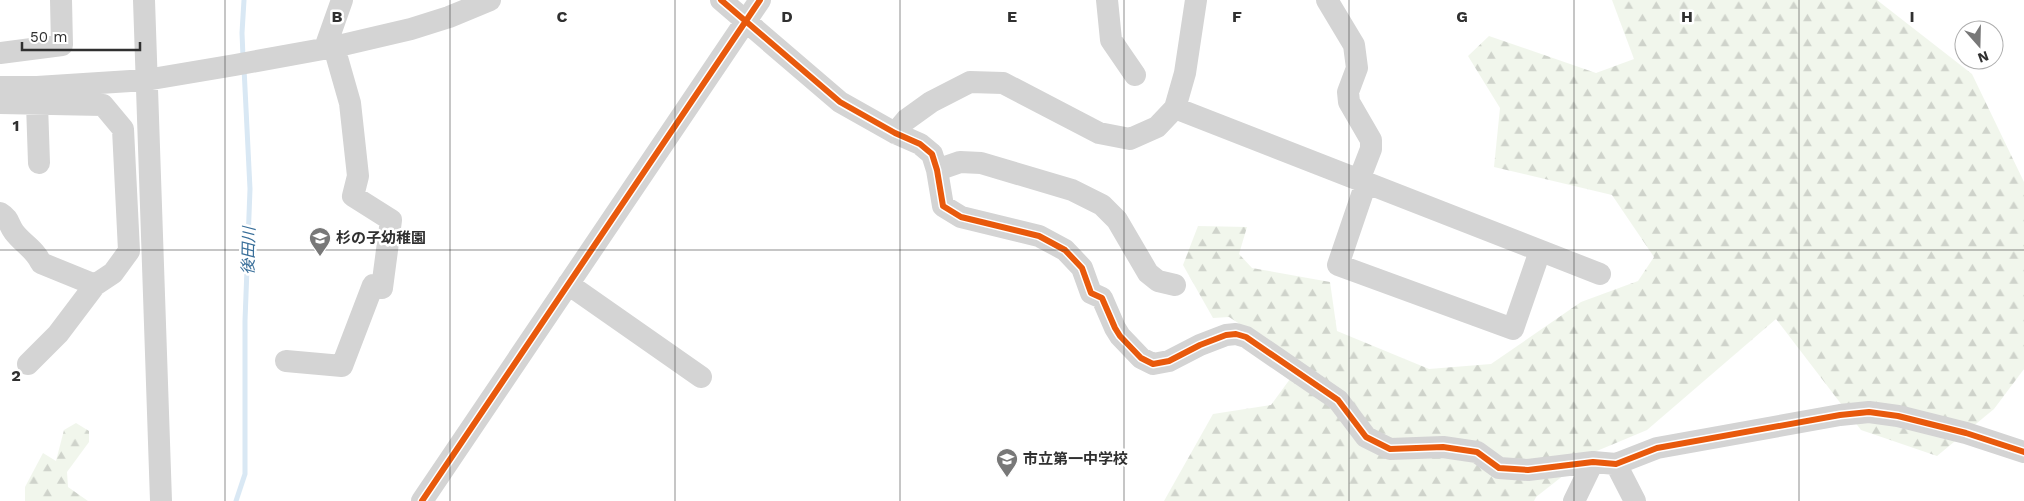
<svg xmlns="http://www.w3.org/2000/svg" width="2024" height="501" font-family="'Work Sans','Noto Sans JP',sans-serif">
<style>
.forest{fill:url(#forest-firs)}
.lines{fill:none;stroke-linecap:round;stroke-linejoin:round}
.stream{stroke:#d9e8f4;stroke-width:5}
.minor{stroke:#d4d4d4;stroke-width:22}
.cycleway-casing{stroke:#fff;stroke-width:9}
.cycleway{stroke:#e8590c;stroke-width:6}
.grid{fill:none;stroke:#303030;stroke-width:1;stroke-opacity:0.55}
.labels{text-anchor:middle;stroke-width:5;stroke-linejoin:round;paint-order:stroke}
.poi-label{font-size:15px;font-weight:bold;fill:#303030;stroke:#fff;text-anchor:start}
.water-label{font-size:16px;font-style:italic;fill:#386e99;stroke:#fff}
.grid-label{font-size:16px;text-anchor:middle;font-weight:bold;fill:#303030;stroke:#fff;stroke-width:5;stroke-linejoin:round;paint-order:stroke}
</style>
<defs>
<pattern id="forest-firs" width="22" height="20" patternUnits="userSpaceOnUse" patternTransform="scale(1.25)"><rect width="22" height="20" fill="#f1f6ec"/><path d="M5 1l3.5 6h-7zM16 11l3.5 6h-7z" fill="#cfd3cb"/></pattern>
</defs>
<rect width="100%" height="100%" fill="#fff"/>
<!-- forest -->
<path class="forest" d="M 1612,0 L 1877,0 L 1972,74 L 2024,182 L 2024,369 L 1994,409 L 1937,456 L 1861,430 L 1776,319 L 1647,430 L 1592,453 L 1536,497 L 1534,501 L 1164,501 L 1213,414 L 1271,405 L 1301,364 L 1229,317 L 1213,318 L 1183,265 L 1198,226 L 1247,227 L 1239,254 L 1252,268 L 1330,282 L 1337,331 L 1429,369 L 1491,364 L 1581,302 L 1638,281 L 1654,257 L 1612,195 L 1494,167 L 1500,108 L 1468,56 L 1489,36 L 1596,73 L 1634,59 Z
M 76,423 L 89,431 L 89,442 L 67,472 L 68,487 L 88,501 L 25,501 L 25,487 L 43,453 L 56,461 L 64,430 Z"/>
<g class="lines">
<!-- stream -->
<path class="stream" d="M 243,57 L 242,33 L 244,0
M 236,501 L 245,474 L 245,321 L 250,189 L 244,68"/>
<!-- minor -->
<path class="minor" d="M 144,0 L 161,501
M 721,0 L 840,102 L 895,133 L 920,144 L 932,154 L 937,170 L 943,206 L 961,217 L 1039,236 L 1065,250 L 1082,268 L 1091,293 L 1102,298 L 1115,328 L 1120,336 L 1141,358 L 1153,364 L 1169,361 L 1200,345 L 1226,335 L 1236,334 L 1246,337 L 1338,400 L 1366,437 L 1390,449 L 1443,447 L 1477,452 L 1499,468 L 1528,470 L 1593,462 L 1616,464 L 1657,448 L 1840,415 L 1869,412 L 1898,416 L 1966,433 L 2024,452
M 1107,0 L 1111,40 L 1135,75
M 1327,0 L 1354,45 L 1357,68 L 1348,92 L 1349,102 L 1371,140 L 1371,149 L 1359,180
M 325,48 L 342,0
M 0,53 L 62,45 L 61,0
M 0,87 L 37,87 L 146,80 L 235,65 L 334,47 L 411,29 L 449,17 L 490,0
M 0,103 L 103,105 L 123,129 L 129,251 L 113,273 L 95,285 L 58,334 L 28,364
M 37,104 L 39,163
M 1175,108 L 1600,274
M 895,133 L 906,120 L 931,102 L 970,82 L 1003,83 L 1099,133 L 1130,139 L 1157,127 L 1175,108 L 1185,73 L 1196,0
M 937,170 L 960,162 L 981,163 L 1072,190 L 1102,205 L 1117,220 L 1148,273 L 1158,281 L 1175,285
M 1366,183 L 1338,265 L 1513,329 L 1540,251
M 0,213 C 10,219 8,224 14,232 C 23,244 35,249 41,263 L 95,285
M 568,284 L 701,377
M 286,361 L 342,366 L 373,285 L 382,288 L 391,220 L 353,196 L 358,176 L 350,103 L 334,47
M 1616,464 L 1635,501
M 422,501 L 760,0
M 1574,501 L 1593,462"/>
<!-- cycleway casing -->
<g class="cycleway-casing">
<path id="cycleway" d="M 721,0 L 840,102 L 895,133 L 920,144 L 932,154 L 937,170 L 943,206 L 961,217 L 1039,236 L 1065,250 L 1082,268 L 1091,293 L 1102,298 L 1115,328 L 1120,336 L 1141,358 L 1153,364 L 1169,361 L 1200,345 L 1226,335 L 1236,334 L 1246,337 L 1338,400 L 1366,437 L 1390,449 L 1443,447 L 1477,452 L 1499,468 L 1528,470 L 1593,462 L 1616,464 L 1657,448 L 1840,415 L 1869,412 L 1898,416 L 1966,433 L 2024,452
M 422,501 L 760,0"/>
</g>
<!-- cycleway -->
<use href="#cycleway" class="cycleway"/>
</g>
<!-- grid -->
<path class="grid" d="M 225,0 L 225,501M 450,0 L 450,501M 675,0 L 675,501M 900,0 L 900,501M 1124,0 L 1124,501M 1349,0 L 1349,501M 1574,0 L 1574,501M 1799,0 L 1799,501M 0,250 L 2024,250"/>
<!-- icons -->
<defs>
<g id="school-pin" transform="scale(1.125)"><path d="M0 17L-7.5 6A9.5 9.5 0 1 1 7.5 6Z" fill="#787878" stroke="#fff"/><path d="M0-5L7-2L0 1L-7-2ZM-4 1L0 2.5L4 1V4Q0 6-4 4Z" fill="#fff"/></g>
</defs>
<g fill-rule="evenodd">
<use href="#school-pin" x="320" y="238"/>
<use href="#school-pin" x="1007" y="459"/>
</g>
<g class="labels">
<!-- poi labels -->
<g class="poi-label">
<text x="336" y="243">杉の子幼稚園</text>
<text x="1023" y="464">市立第一中学校</text>
</g>
<!-- water labels -->
<g class="water-label">
<text transform="translate(248 251) rotate(-89)" y="6">後田川</text>
</g>
</g>
<g class="grid-label">
<text x="337" y="22">B</text>
<text x="562" y="22">C</text>
<text x="787" y="22">D</text>
<text x="1012" y="22">E</text>
<text x="1237" y="22">F</text>
<text x="1462" y="22">G</text>
<text x="1687" y="22">H</text>
<text x="1912" y="22">I</text>
<text x="16" y="131">1</text>
<text x="16" y="381">2</text>
</g>
<!-- north arrow -->
<g transform="translate(1979 45) rotate(160)"><circle r="24" fill="#ffffff" stroke="#acacac"/>
<path d="M0-4L9 19L0 12L-9 19Z" fill="#787878"/>
<text y="-8" font-size="14" font-weight="bold" text-anchor="middle" fill="#303030">N</text>
</g>
<!-- scale -->
<path d="M22 42v8h118v-8" fill="none" stroke="#303030" stroke-width="2.5"/>
<text x="30" y="42" font-size="15" fill="#303030" stroke="#ffffff" stroke-width="4" paint-order="stroke">50 m</text>
</svg>
